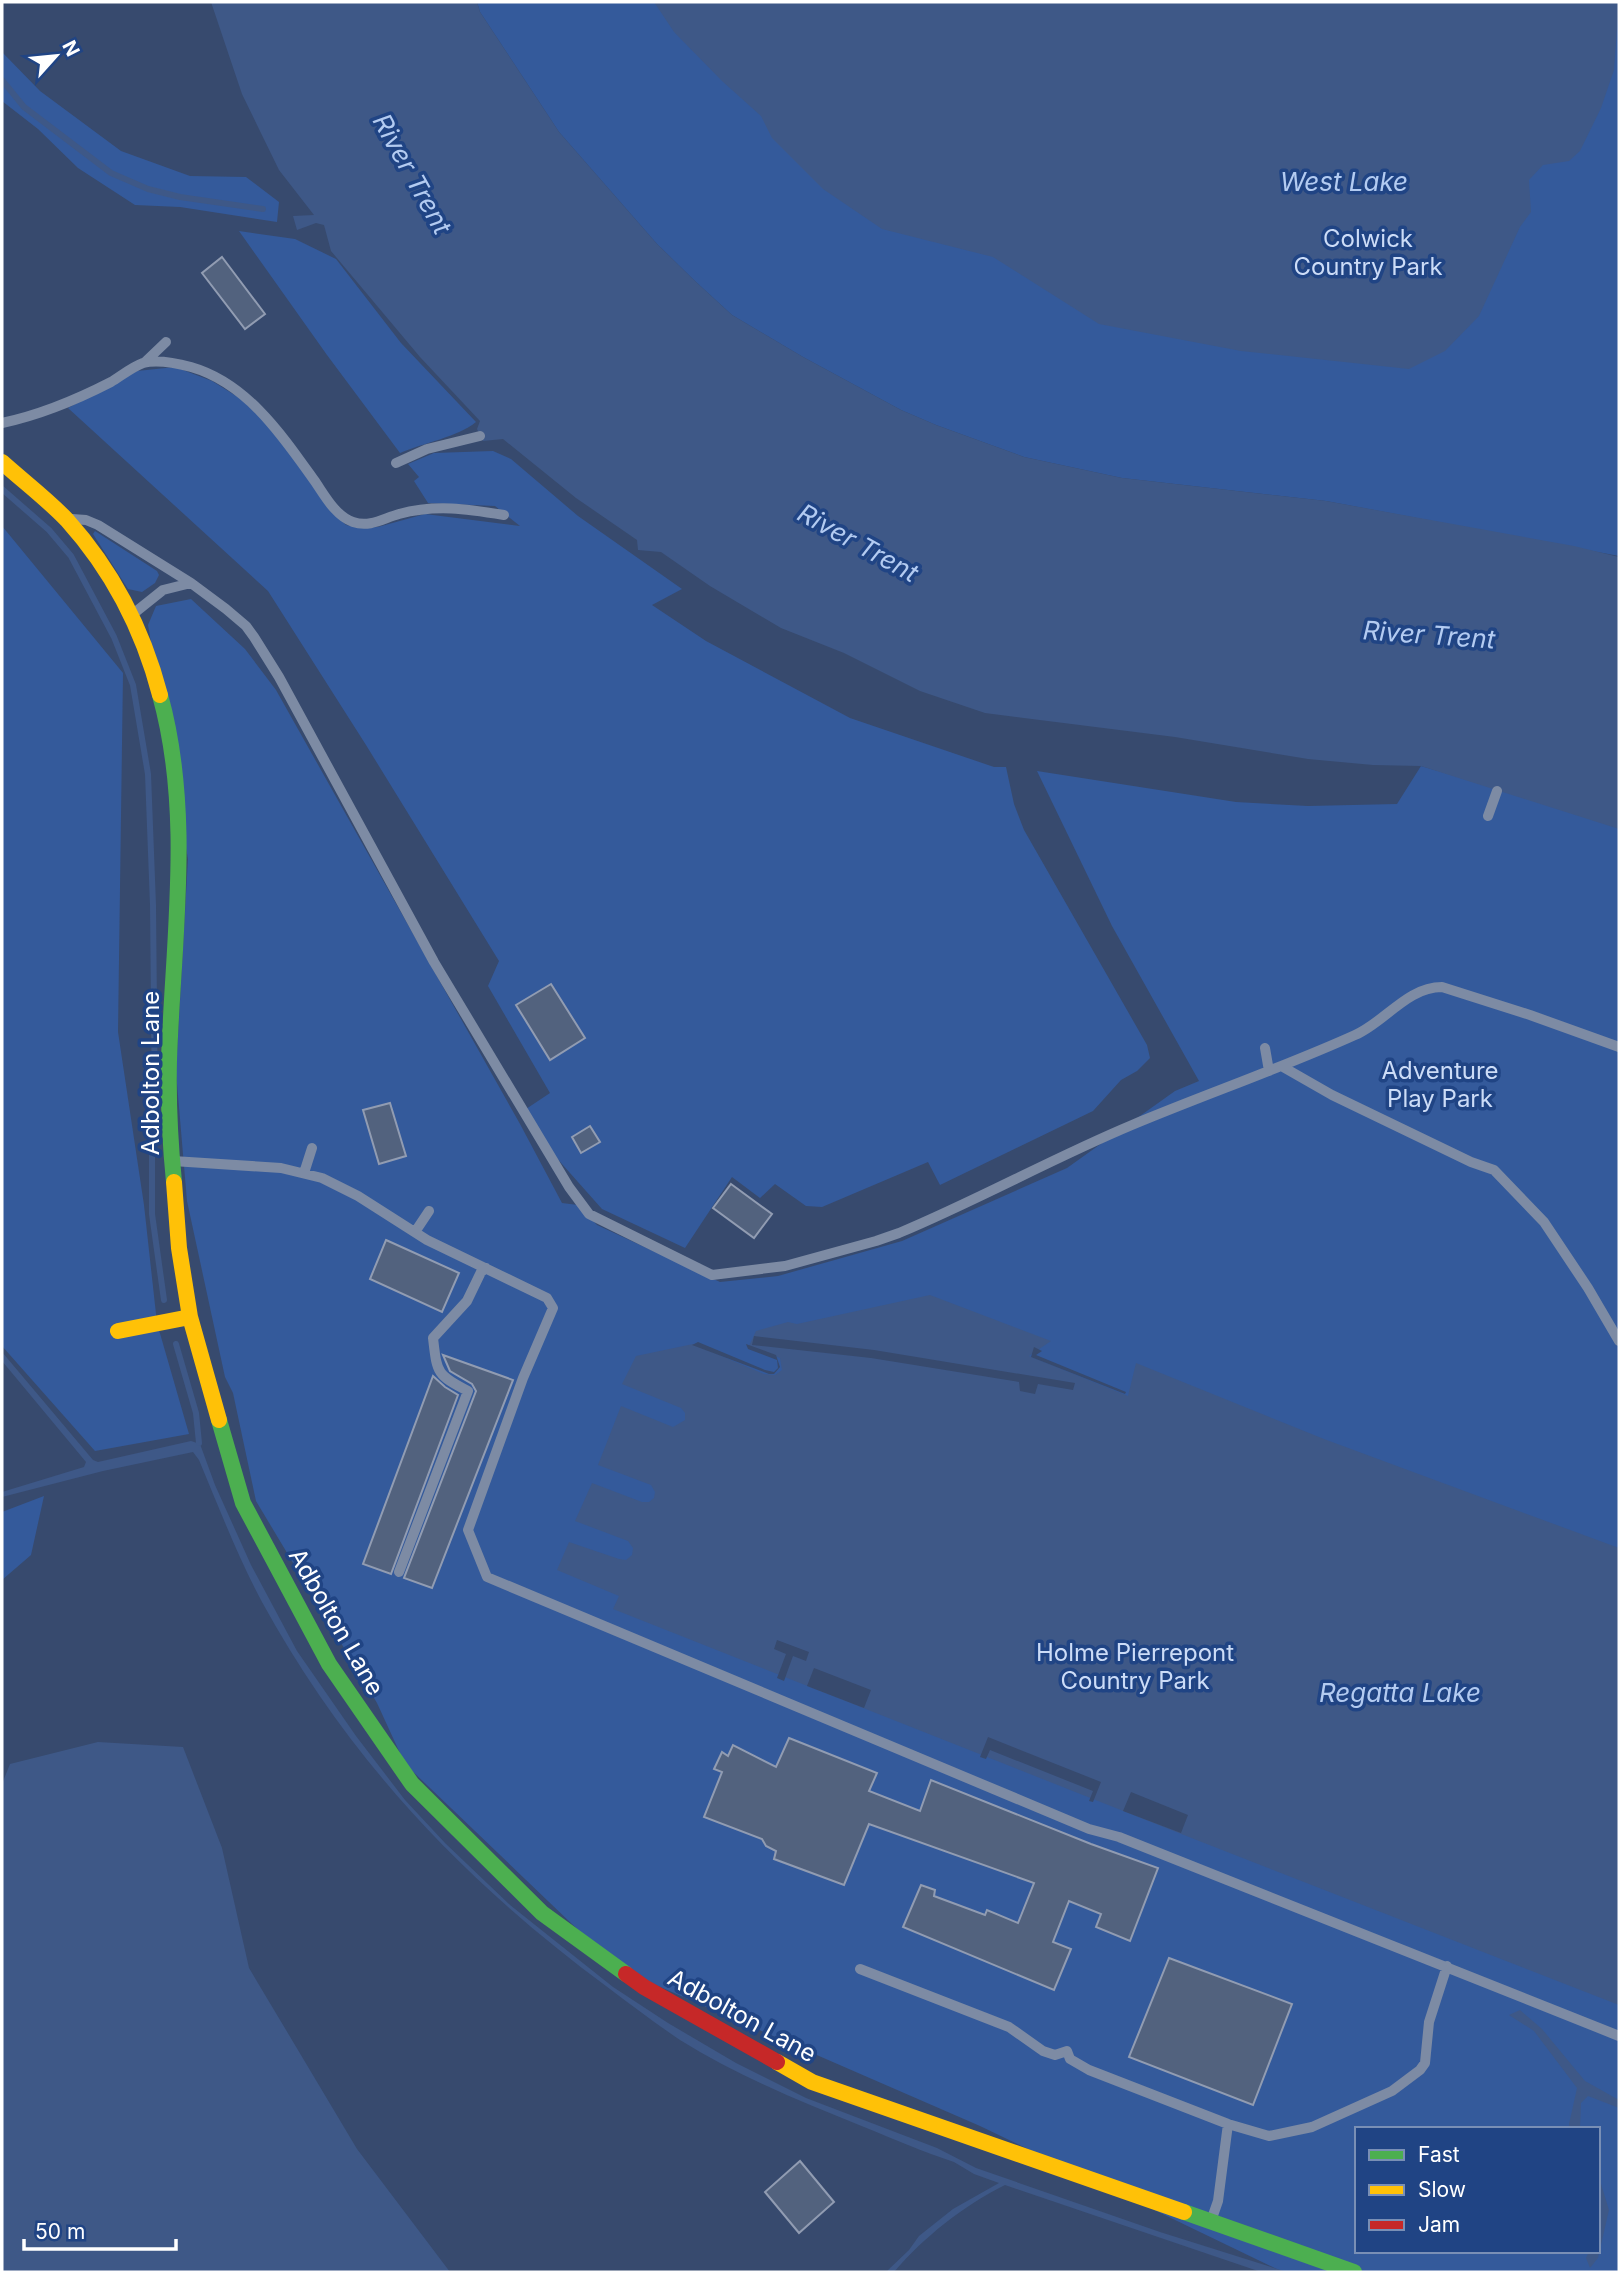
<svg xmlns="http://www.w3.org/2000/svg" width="1621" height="2274" font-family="Inter,sans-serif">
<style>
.green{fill:#345a9b;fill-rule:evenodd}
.water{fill:#3e5887}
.pier{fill:#374a6e}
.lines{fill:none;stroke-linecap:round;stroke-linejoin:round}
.stream{stroke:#3e5887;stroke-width:6}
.building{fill:#52627e;stroke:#919cb2;stroke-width:2}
.lane{stroke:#7d8ba4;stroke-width:10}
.fast{stroke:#4caf50;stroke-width:16}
.slow{stroke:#ffc107;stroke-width:16}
.jam{stroke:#c62828;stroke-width:16}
.labels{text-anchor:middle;stroke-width:7;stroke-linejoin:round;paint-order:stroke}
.park-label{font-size:24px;fill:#ccdcf7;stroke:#204484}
.street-label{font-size:24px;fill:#fff;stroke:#204484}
.water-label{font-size:26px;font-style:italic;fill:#b3cbf1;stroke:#204484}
</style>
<rect width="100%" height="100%" fill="#374a6e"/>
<!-- green -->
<path class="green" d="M 477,2 L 1619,2 L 1619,556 L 1326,501 L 1122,478 L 1024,457 L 936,425 L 901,410 L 803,357 L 732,315 L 696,282 L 657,244 L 559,132 L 480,12 Z
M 2,52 L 40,91 L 121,151 L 190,176 L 246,177 L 279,202 L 277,222 L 180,207 L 135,205 L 78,168 L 38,129 L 2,101 Z
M 239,231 L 295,239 L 336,259 L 401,343 L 476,422 C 458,437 423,443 400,453 L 327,355 Z
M 175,367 L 212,381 L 241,399 L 272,429 L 334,513 L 346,525 L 360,528 L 378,527 L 425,514 L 520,526 L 495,506 L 428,503 L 414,481 L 419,477 L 408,464 L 434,453 L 493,451 L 511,459 L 578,516 L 682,589 L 652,605 L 706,641 L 850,718 L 994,767 L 1006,767 L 1014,804 L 1024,830 L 1147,1045 L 1150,1058 L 1137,1071 L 1121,1080 L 1093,1111 L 940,1185 L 928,1162 L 822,1207 L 806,1206 L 775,1184 L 760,1198 L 732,1177 L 685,1248 L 602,1209 L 554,1155 L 526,1109 L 550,1093 L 488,986 L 499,961 L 366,745 L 268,591 L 68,408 L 137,371 Z
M 2,526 L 123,673 L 118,1032 L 144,1205 L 157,1323 L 189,1434 L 95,1451 L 2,1346 Z
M 95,531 L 157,571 L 159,575 L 155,583 L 142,592 L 128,589 L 93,534 Z
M 191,599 L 245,649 L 276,690 L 520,1124 L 562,1203 L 578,1205 L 597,1225 L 720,1282 L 778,1276 L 902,1241 L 1067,1168 L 1175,1091 L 1199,1081 L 1112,926 L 1037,771 L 1236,802 L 1308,806 L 1397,804 L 1421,766 L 1619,824 L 1619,2272 L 1283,2272 L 980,2126 L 619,1969 L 405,1764 L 377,1703 L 256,1501 L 233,1393 L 225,1377 L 187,1201 L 176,1072 L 188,859 L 148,625 L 156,606 ZM 1357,2129 L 1598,2129 L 1598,2251 L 1357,2251 Z
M 44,1496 L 31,1555 L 2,1580 L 2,1512 Z"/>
<!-- water -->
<path class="water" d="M 211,2 L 477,2 L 480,12 L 559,132 L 657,244 L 696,282 L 732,315 L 803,357 L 901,410 L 936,425 L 1024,457 L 1122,478 L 1326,501 L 1574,546 L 1619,557 L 1619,829 L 1421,766 L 1373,765 L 1308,759 L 1175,737 L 985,713 L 920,691 L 844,653 L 781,628 L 710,586 L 661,552 L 638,550 L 637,540 L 576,498 L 503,439 L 483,441 L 477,429 L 480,421 L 420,357 L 331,251 L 324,225 L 316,223 L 297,230 L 293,216 L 314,215 L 279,170 L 242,94 Z
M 654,2 L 1619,2 L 1614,70 L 1601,108 L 1580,151 L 1569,161 L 1543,165 L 1529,180 L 1531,212 L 1520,227 L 1479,316 L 1445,351 L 1409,369 L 1241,351 L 1099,324 L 993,257 L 882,229 L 823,189 L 772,138 L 761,116 L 722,81 L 674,32 Z
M 930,1295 L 1051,1341 L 1029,1356 L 1128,1396 L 1136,1363 L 1324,1439 L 1619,1548 L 1619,2005 L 1194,1839 L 613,1609 L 619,1596 L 557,1570 L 569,1542 L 619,1559 L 626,1560 L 632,1555 L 633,1548 L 628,1541 L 575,1521 L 592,1483 L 642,1502 L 649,1502 L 654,1498 L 655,1492 L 651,1485 L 598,1465 L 621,1406 L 673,1427 L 685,1420 L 685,1413 L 681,1408 L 622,1384 L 636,1356 L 693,1344 L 764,1374 L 775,1375 L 782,1370 L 780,1358 L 749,1346 L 756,1331 L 788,1322 L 797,1324 Z
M 2,1352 L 93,1460 L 98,1462 L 191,1441 L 200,1444 L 215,1485 L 251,1565 L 297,1651 L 356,1736 L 405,1800 L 445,1843 L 510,1905 L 613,1987 L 668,2023 L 736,2063 L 806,2098 L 937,2148 L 976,2168 L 1160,2232 L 1287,2272 L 1261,2272 L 1005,2185 C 963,2206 924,2237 894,2272 L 886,2272 L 909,2250 L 919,2236 L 953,2209 L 999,2183 L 974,2174 L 954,2162 C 923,2152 894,2139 864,2127 C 801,2102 738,2076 680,2040 C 655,2023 631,2005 606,1986 C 464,1881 348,1759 262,1602 C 238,1557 219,1508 199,1460 L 193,1452 L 103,1471 L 2,1497 L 2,1492 L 84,1467 L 86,1462 L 2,1361 Z
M 98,1742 L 183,1747 L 222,1848 L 249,1968 L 357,2149 L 450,2272 L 2,2272 L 2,1784 L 10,1764 Z
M 1520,2010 L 1542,2029 L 1585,2081 L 1619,2100 L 1619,2108 L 1588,2096 L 1581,2103 L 1580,2129 L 1570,2129 L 1569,2124 L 1577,2088 L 1534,2031 L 1509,2015 Z
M 1598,2174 L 1609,2210 L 1598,2258 L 1590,2268 L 1586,2258 L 1589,2251 L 1598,2251 Z"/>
<!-- pier -->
<path class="pier" d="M 754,1336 L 874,1350 L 1075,1383 L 1073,1390 L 1038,1384 L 1035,1394 L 1020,1391 L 1019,1382 L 871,1358 L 752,1345 Z
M 698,1342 L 765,1370 L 774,1372 L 778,1368 L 777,1360 L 748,1349 L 746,1344 L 776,1355 L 780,1367 L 774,1374 L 769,1374 L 692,1345 Z
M 1034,1347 L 1042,1351 L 1036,1355 L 1126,1392 L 1125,1394 L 1031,1357 Z
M 777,1640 L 809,1652 L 806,1661 L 793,1656 L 784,1681 L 777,1678 L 786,1654 L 774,1649 Z
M 814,1668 L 871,1690 L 864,1708 L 807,1686 Z
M 988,1737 L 1101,1782 L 1093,1802 L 1089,1801 L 1093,1791 L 990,1750 L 986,1759 L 980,1757 Z
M 1131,1792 L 1188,1815 L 1181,1833 L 1123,1811 Z"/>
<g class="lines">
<!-- stream -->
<path class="stream" d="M 2,80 L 24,107 L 111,173 L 148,189 L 180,197 L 263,209
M 2,489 L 49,530 L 71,556 L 114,637 L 133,685 L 148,774 L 153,905 L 155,1114
M 152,1148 L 152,1214 L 164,1300
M 176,1344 L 196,1413 L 199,1443"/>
</g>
<!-- building -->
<path class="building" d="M 222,257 L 265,314 L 245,329 L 202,273 Z
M 551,984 L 585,1038 L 550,1060 L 516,1005 Z
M 390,1103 L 406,1156 L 379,1164 L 363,1110 Z
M 590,1126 L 600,1142 L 581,1153 L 572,1137 Z
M 731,1184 L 772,1214 L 754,1238 L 713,1208 Z
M 386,1240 L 459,1273 L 442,1312 L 370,1279 Z
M 443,1355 L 513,1380 L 432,1588 L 404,1578 L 476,1391 L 472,1384 L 450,1371 Z
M 433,1376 L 445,1387 L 458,1395 L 391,1574 L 363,1564 Z
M 789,1738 L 877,1773 L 869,1791 L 920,1811 L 931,1780 L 1091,1844 L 1158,1868 L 1130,1941 L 1096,1927 L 1101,1914 L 1069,1901 L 1053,1942 L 1071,1949 L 1054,1990 L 903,1927 L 921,1885 L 935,1890 L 934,1896 L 985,1915 L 987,1910 L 1018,1923 L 1034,1883 L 869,1824 L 844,1885 L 774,1859 L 776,1851 L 766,1846 L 762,1839 L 704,1817 L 722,1772 L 714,1769 L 722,1752 L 728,1756 L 733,1745 L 776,1767 Z
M 1169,1958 L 1292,2004 L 1253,2105 L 1129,2057 Z
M 800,2161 L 834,2202 L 799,2233 L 765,2192 Z"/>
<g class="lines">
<!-- lane -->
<path class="lane" d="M 144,363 L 166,342
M 2,423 C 40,415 76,400 111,382 C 121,376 132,367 143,363 C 158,359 176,363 191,367 C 247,383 282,435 314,480 C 324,494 335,516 353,522 C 370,528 384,518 399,514 C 436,504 467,509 504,515
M 396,463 L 427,449 L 480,436
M 72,519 L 86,520 L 98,525 L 191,583 L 226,609 L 246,626 L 254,637 L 279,677 L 434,962 L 569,1187 L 589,1214 L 712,1275 L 785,1266 L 876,1241 L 899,1233 C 978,1200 1053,1158 1132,1125 C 1206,1094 1282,1068 1355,1035 C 1385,1022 1407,987 1442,987 L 1530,1015 L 1619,1047
M 133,614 L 163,590 L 191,583
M 1488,816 L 1497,791
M 1265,1048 L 1269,1071
M 1283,1067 L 1332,1095 L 1471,1162 L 1494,1170 L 1544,1222 L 1588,1288 L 1619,1341
M 173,1161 L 281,1168 L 322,1178 L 358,1196 L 427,1240 L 547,1298 L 553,1308 L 523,1378 L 468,1530 L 487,1577 L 1089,1829 L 1119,1837 L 1619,2036
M 304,1173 L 312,1148
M 415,1232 L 429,1211
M 399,1572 L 468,1391 C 436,1375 437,1372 433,1338 L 467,1301 L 481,1272 L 486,1268
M 860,1969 L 1009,2027 L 1043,2051 L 1055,2055 L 1067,2051 L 1070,2059 L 1089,2070 L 1228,2124 L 1269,2136 L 1312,2127 L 1392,2091 L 1420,2070 L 1425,2063 L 1429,2022 L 1447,1966
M 1211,2221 L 1218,2201 L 1228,2124"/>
<!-- fast -->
<path class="fast" d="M 160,695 C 193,813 173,939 169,1060 C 168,1101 170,1141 174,1182
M 219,1420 L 243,1503 L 329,1664 L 412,1784 L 542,1913 L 626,1974
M 1184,2212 L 1354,2272"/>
<!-- slow -->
<path class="slow" d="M 2,462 C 23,481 47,499 67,520 C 112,570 143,630 160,695
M 174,1182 L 179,1248 L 190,1317 L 219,1420
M 118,1331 L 190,1317
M 777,2062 L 812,2082 L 1184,2212"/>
<!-- jam -->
<path class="jam" d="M 626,1974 L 644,1987 L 777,2062"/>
</g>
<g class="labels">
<!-- park labels -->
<g class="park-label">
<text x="1368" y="247">Colwick<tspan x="1368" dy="28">Country Park</tspan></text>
<text x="1440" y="1079">Adventure<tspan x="1440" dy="28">Play Park</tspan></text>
<text x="1135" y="1661">Holme Pierrepont<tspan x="1135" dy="28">Country Park</tspan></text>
</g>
<!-- street labels -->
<g class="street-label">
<text transform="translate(151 1073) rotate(-90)" y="8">Adbolton Lane</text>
<text transform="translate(336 1622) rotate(60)" y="8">Adbolton Lane</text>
<text transform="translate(742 2016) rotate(29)" y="8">Adbolton Lane</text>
</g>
<!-- water labels -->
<g class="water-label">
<text transform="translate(412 174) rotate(61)" y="9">River Trent</text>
<text x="1344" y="191">West Lake</text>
<text transform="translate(858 543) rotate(29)" y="9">River Trent</text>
<text transform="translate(1429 635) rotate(4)" y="9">River Trent</text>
<text x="1400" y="1702">Regatta Lake</text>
</g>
</g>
<!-- border -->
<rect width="1621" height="2274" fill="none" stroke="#ffffff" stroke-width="7"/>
<!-- legend -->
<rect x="1355" y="2127" width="245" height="126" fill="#204484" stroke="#798fb5" stroke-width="2"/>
<rect x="1369" y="2150" width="35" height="10" fill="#4caf50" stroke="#798fb5" stroke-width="2"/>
<text x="1418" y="2162" font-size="21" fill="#ffffff">Fast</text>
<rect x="1369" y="2185" width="35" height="10" fill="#ffc107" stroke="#798fb5" stroke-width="2"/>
<text x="1418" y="2197" font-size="21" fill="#ffffff">Slow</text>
<rect x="1369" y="2220" width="35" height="10" fill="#c62828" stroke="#798fb5" stroke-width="2"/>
<text x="1418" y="2232" font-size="21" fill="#ffffff">Jam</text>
<!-- north arrow -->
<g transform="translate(56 56) rotate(63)" stroke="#204484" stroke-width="5" paint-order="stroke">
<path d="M0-5L12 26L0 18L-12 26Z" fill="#ffffff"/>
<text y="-10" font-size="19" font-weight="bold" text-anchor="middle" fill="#ffffff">N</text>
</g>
<!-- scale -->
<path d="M24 2239v10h152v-10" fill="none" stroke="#ffffff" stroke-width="3.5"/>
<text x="35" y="2239" font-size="21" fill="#ffffff" stroke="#204484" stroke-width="5" paint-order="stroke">50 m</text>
</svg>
